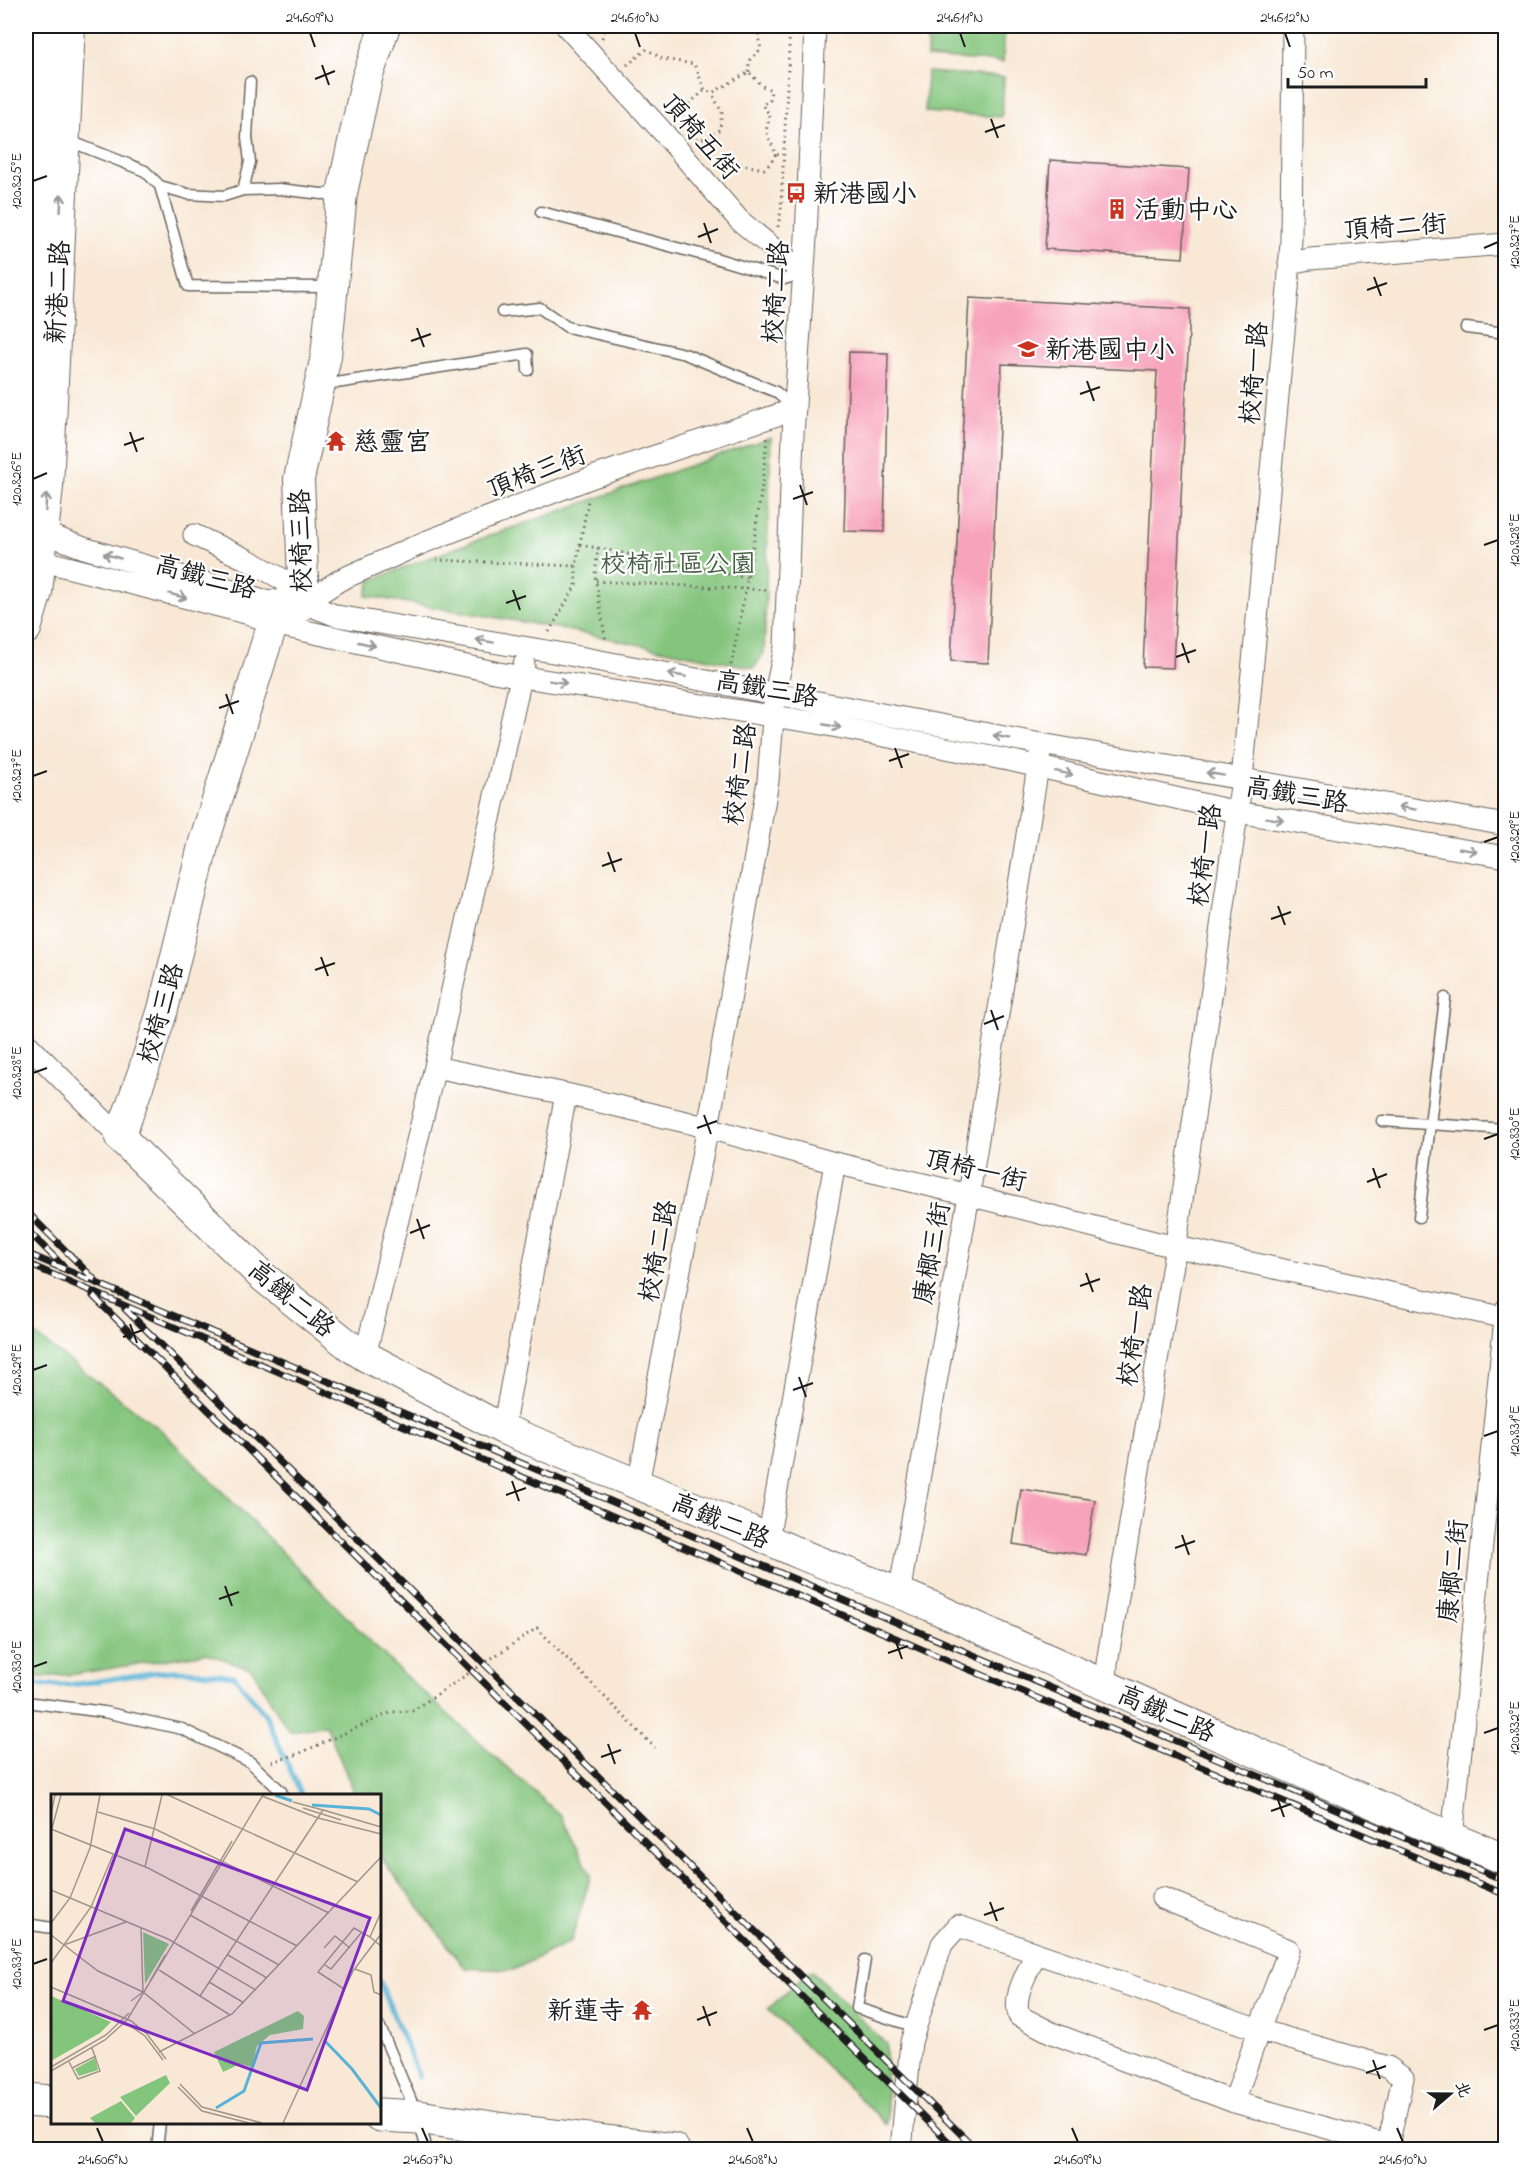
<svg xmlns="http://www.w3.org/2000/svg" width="1531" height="2175" font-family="'Indie Flower','LXGW WenKai TC',sans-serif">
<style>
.green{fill:#84c57d;stroke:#50704c;stroke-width:1.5}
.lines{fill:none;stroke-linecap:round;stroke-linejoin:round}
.stream{stroke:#58b3d6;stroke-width:5}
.building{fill:#f7a3bc}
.lane-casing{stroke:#69635d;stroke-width:13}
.street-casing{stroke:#69635d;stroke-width:23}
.secondary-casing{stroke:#69635d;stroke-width:32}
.primary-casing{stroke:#69635d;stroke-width:35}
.path{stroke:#69635d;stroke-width:3;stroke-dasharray:1.5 4.5;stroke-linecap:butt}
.lane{stroke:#fff;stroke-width:10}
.street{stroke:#fff;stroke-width:21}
.secondary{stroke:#fff;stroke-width:30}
.primary{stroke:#fff;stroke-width:33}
.rail-casing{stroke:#1c1c1c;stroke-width:7}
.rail{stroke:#fff;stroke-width:4.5;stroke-dasharray:14;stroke-linecap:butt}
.oneway{stroke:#999}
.ticks{fill:none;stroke:#1c1c1c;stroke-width:2}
.labels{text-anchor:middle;stroke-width:4.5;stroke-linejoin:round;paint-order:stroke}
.street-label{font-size:26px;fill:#1c1c1c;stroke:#fff}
.poi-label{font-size:26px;fill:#1c1c1c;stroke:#fff;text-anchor:start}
.park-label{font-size:26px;fill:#466043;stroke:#fff}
.inset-river{fill:none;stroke:#58b3d6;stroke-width:3}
.inset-road{fill:none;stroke:#a0968b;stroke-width:1.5}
.view{fill:#7b2cbf;fill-opacity:0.15;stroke:#7b2cbf;stroke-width:3}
.inset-edge{fill:none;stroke:#1c1c1c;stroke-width:3}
.neatline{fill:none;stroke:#1c1c1c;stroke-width:2}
.ticks-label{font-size:15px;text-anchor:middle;fill:#1c1c1c}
</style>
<rect width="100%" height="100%" fill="#fff"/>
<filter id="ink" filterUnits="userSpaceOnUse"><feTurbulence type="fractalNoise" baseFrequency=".0167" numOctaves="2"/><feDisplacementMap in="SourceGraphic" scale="12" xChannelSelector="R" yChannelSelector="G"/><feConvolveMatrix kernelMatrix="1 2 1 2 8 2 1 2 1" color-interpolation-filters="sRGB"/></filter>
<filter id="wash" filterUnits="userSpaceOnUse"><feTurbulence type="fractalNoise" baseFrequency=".008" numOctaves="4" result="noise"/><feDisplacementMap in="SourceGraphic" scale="24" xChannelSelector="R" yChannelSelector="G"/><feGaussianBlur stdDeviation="1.35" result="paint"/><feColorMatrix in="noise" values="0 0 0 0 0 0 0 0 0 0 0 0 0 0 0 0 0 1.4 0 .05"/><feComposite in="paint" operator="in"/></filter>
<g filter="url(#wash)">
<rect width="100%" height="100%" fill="#f8e8d5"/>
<!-- green -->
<path class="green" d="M 928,26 L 1005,26 L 1003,62 L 927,57 Z
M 927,72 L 1004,77 L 1002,117 L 925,112 Z
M 771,437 L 764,653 L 754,668 L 552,627 L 366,596 L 371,580 L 466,544 Z
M 34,1334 L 160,1429 L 401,1672 L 561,1816 L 591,1875 L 571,1941 L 513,1970 L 465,1968 L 381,1858 L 380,1853 L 380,1796 L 355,1795 L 326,1725 L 289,1732 L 252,1669 L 206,1653 L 76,1674 L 28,1678 L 26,1659 L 26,1343 Z
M 811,1970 L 886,2044 L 887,2125 L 768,2009 Z"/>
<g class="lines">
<!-- stream -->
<path class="stream" d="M 26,1684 C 75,1691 124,1673 174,1671 C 194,1670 215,1674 234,1676 L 265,1714 L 302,1796
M 380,1982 L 419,2077"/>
</g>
<g id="blocks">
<!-- building -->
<path class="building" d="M 1050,160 L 1189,169 L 1183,258 L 1045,249 Z
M 969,298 L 1190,309 L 1173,668 L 1143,667 L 1157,371 L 1002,364 L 988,663 L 951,661 Z
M 849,352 L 888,353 L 884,532 L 844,531 Z
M 1021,1489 L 1095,1500 L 1086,1555 L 1013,1544 Z"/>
</g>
</g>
<g filter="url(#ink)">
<use href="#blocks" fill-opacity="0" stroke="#69635d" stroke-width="1.5"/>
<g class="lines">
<!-- lane casing -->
<g class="lane-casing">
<path id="lane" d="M 67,140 L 145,171 L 160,186 L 188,194 L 224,196 L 243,190 L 279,189 L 322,194 L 340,193
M 160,186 L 188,286 L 330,287
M 243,190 L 250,162 L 247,137 L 250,82
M 541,212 L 715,258 L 784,279 L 803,274
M 502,312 L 540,308 L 567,327 L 685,354 L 776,392 L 794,408
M 1466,328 L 1506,333
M 323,385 L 527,354 L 528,370
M 1382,1121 L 1506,1129
M 1419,1217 L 1445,998
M 26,1702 L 104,1712 L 182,1729 L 250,1762 L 281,1791 L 283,1796
M 26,1924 L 52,1928
M 865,1960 L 857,2008 L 916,2027
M 380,2027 L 418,2117 L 427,2150
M 157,2150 L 160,2122"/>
</g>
<!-- street casing -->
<g class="street-casing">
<path id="street" d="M 566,26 L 662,131 L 739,220 L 804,274
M 1289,263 L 1310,259 L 1506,244
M 26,526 L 84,548 L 264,600 L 304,603 L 337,616 L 553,652 L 1041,744 L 1506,825
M 194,535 L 248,560 L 282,579 L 304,603 L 340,580 L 425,542 L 593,477 L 795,409
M 26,553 L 40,560 L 250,614 L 273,624 L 499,673 L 817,723 L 1013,761 L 1237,812 L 1506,857
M 26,1043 L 120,1137
M 435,1067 L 566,1094 L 690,1123 L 835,1163 L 969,1195 L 1154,1242 L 1506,1318
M 365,1356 L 435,1067 L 524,664
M 503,1429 L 566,1094
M 638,1484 L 711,1111 L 768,781 L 775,694 L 785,647 L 793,435 L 806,238 L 815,26
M 768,1540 L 835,1163
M 899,1594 L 969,1195 L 1040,754
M 1106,1686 L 1107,1663 L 1173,1264 L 1242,779 L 1288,289 L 1291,240 L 1293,26
M 1452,1838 L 1506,1309
M 1162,1898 L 1289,1950 L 1259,2030 L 1234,2102
M 1036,1953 C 1028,1972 1012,1995 1019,2016 L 1052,2033 L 1234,2102 L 1388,2145
M 901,2150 L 911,2042 L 942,1944 L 958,1926 L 1259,2030 L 1388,2067 L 1403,2078 L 1387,2150"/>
</g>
<!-- secondary casing -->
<g class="secondary-casing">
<path id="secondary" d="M 385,26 L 367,78 L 342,193 L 326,356 L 299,479 L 304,603 L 273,624 L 266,644 L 204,842 L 163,1009 L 143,1072 L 120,1137 L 262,1276 L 351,1347 L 365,1356 L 503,1429 L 749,1530 C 808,1561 872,1580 933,1607 C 1123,1694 1313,1779 1506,1860
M 26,481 L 45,26
M 26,629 L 37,592 L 48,486 L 70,26"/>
</g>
<!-- primary casing -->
<g class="primary-casing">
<path id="primary" d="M 26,2100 L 52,2102
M 380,2115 L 418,2117 L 519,2132 L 673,2150"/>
</g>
<!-- path -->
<path class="path" d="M 602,38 L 606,26
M 627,65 L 647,49 L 662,59 L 694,64 L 705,90 L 712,93 L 749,72 L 762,86 L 771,90 L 770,99 L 762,105 L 770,115 L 766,131 L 776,154 L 783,156
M 749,72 L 749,61 L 761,49 L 758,36 L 760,26
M 691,134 L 690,103 L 705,90
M 696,139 C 707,139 712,136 720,129 L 722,113 L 712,93
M 725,171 L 734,163 L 764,169 L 771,163 L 776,154
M 778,227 L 781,210 L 790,26
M 580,545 L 598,548 L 595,576 L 606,642
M 598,548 L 748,578
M 436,560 L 576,566 L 588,500
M 596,581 L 768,590
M 549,632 L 576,585 L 576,566
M 731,665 C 746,590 760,515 767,438
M 272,1762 L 298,1754 L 392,1712 L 412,1711 L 537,1628 L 655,1748"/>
<!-- lane -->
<use href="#lane" class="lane"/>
<!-- street -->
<use href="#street" class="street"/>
<!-- secondary -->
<use href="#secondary" class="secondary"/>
<!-- primary -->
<use href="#primary" class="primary"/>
<!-- rail casing -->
<g class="rail-casing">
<path id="rail" d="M 26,1211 L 95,1280
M 26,1229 L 63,1266
M 26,1253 L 1506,1881
M 26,1263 L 949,1661 L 1506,1895
M 93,1296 L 957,2150
M 125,1309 L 977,2150"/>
</g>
<!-- rail -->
<use href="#rail" class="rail"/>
</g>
<!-- one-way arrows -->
<defs><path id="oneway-shaft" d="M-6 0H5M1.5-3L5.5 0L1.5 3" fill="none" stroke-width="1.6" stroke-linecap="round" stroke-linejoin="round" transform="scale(1.5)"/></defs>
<g class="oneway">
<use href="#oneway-shaft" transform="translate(61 203) rotate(-87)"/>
<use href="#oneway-shaft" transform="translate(46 502) rotate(-86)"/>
<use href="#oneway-shaft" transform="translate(112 556) rotate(-164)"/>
<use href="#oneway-shaft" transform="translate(178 596) rotate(15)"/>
<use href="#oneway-shaft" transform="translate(485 641) rotate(-170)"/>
<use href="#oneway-shaft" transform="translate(367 644) rotate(13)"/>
<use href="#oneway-shaft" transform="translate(677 675) rotate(-169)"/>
<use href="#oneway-shaft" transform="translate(558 682) rotate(9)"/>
<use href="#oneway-shaft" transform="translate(832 726) rotate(11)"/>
<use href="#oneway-shaft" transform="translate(1002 737) rotate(-169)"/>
<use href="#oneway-shaft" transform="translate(1064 773) rotate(12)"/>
<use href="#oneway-shaft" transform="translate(1215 774) rotate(-170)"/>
<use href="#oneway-shaft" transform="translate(1407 808) rotate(-170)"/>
<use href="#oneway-shaft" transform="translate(1275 819) rotate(9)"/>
<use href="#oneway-shaft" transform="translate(1468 850) rotate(9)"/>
</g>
</g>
<!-- ticks -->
<path class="ticks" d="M 310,33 L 315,47M 635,33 L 640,47M 960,33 L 965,47M 1285,33 L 1290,47M 322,65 L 329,85M 315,79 L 335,71M 991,119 L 998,138M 985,132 L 1005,125M 33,181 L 47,176M 704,223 L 711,243M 698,237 L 718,229M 1484,248 L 1498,242M 1374,277 L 1381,296M 1367,290 L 1387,283M 417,328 L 424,347M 411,341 L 431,334M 1087,381 L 1094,401M 1080,394 L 1100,387M 130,432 L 137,452M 124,445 L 144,438M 33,479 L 47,473M 800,485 L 807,505M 793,499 L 813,492M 1484,545 L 1498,540M 513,590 L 520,610M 506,603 L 526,596M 1182,643 L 1189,663M 1176,657 L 1196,650M 226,694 L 233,714M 219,708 L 239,701M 895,748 L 902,768M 889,761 L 909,754M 33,776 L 47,771M 1484,842 L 1498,837M 608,852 L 615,872M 602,866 L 622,859M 1278,906 L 1285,925M 1271,919 L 1291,912M 321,957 L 328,976M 315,970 L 335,963M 991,1010 L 998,1030M 984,1024 L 1004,1016M 33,1073 L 47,1068M 704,1115 L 711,1134M 697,1128 L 717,1121M 1484,1139 L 1498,1134M 1373,1168 L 1380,1188M 1367,1182 L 1387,1174M 417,1219 L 424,1239M 410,1233 L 430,1225M 1086,1273 L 1093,1292M 1080,1286 L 1100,1279M 130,1324 L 137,1343M 123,1337 L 143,1330M 33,1370 L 47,1365M 799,1377 L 806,1397M 793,1390 L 813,1383M 1484,1436 L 1498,1431M 512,1481 L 519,1501M 506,1495 L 526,1488M 1182,1535 L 1189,1555M 1175,1548 L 1195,1541M 225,1586 L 232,1606M 219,1599 L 239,1592M 895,1639 L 902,1659M 888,1653 L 908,1646M 33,1667 L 47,1662M 1484,1733 L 1498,1728M 608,1744 L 615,1764M 601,1757 L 621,1750M 1277,1797 L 1284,1817M 1271,1811 L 1291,1804M 990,1902 L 997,1921M 984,1915 L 1004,1908M 33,1964 L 47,1959M 703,2006 L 710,2026M 697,2020 L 717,2012M 1484,2030 L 1498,2025M 1373,2060 L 1380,2079M 1366,2073 L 1386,2066M 97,2128 L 103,2142M 422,2128 L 428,2142M 747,2128 L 753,2142M 1072,2128 L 1078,2142M 1397,2128 L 1403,2142"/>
<!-- icons -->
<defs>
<g id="bus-bare" transform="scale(1.62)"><path d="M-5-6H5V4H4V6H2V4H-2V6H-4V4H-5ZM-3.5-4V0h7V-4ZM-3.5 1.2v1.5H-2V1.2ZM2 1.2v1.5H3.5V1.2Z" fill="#c8321e" stroke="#fff" stroke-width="2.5" paint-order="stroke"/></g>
<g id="building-bare" transform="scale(1.62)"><path d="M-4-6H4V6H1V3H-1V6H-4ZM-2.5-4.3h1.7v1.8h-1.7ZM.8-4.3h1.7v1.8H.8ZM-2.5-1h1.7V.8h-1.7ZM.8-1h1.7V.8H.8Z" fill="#c8321e" stroke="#fff" stroke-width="2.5" paint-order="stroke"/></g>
<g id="school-bare" transform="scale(1.62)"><path d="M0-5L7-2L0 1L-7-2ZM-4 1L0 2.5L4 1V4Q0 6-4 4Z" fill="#c8321e" stroke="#fff" stroke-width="2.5" paint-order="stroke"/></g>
<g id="temple-bare" transform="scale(1.62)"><path d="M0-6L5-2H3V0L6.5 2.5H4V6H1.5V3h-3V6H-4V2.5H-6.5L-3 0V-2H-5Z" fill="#c8321e" stroke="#fff" stroke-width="2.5" paint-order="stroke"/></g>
</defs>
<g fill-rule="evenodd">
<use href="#bus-bare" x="796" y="193"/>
<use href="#building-bare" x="1117" y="209"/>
<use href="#school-bare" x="1028" y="349"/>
<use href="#temple-bare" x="336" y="441"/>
<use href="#temple-bare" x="642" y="2010"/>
</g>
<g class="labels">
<!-- street labels -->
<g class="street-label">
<text transform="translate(701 136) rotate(49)" y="9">頂椅五街</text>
<text transform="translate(1395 226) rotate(-4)" y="9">頂椅二街</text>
<text transform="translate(57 292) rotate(-87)" y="9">新港二路</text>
<text transform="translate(775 292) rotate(-86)" y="9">校椅二路</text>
<text transform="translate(1253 373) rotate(-85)" y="9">校椅一路</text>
<text transform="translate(536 471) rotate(-21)" y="9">頂椅三街</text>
<text transform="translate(300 541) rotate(-91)" y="9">校椅三路</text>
<text transform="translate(206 576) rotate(15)" y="9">高鐵三路</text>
<text transform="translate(767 688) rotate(10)" y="9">高鐵三路</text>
<text transform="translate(739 774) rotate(-82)" y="9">校椅二路</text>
<text transform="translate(1297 794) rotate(10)" y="9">高鐵三路</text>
<text transform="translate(1204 855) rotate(-82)" y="9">校椅一路</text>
<text transform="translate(160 1013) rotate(-74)" y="9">校椅三路</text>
<text transform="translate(976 1169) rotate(14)" y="9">頂椅一街</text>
<text transform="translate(657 1251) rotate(-79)" y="9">校椅二路</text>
<text transform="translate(931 1253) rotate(-80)" y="9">康榔三街</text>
<text transform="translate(292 1298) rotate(40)" y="9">高鐵二路</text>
<text transform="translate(1134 1335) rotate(-81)" y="9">校椅一路</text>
<text transform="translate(721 1520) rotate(23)" y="9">高鐵二路</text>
<text transform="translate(1452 1571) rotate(-84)" y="9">康榔二街</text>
<text transform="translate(1167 1713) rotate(24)" y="9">高鐵二路</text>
</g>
<!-- poi labels -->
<g class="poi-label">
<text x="813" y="202">新港國小</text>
<text x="1134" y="218">活動中心</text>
<text x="1045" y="358">新港國中小</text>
<text x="353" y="450">慈靈宮</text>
<text x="625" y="2019" text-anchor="end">新蓮寺</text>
</g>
<!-- park labels -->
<g class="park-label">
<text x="678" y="572">校椅社區公園</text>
</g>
</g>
<!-- overview -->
<g transform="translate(51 1794)">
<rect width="330" height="330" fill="#f8e8d5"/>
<path d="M 92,138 L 118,150 L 94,190 ZM 0,202 L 60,228 L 49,239 L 0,267 ZM 247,217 L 253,222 L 252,235 L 219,241 L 206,252 L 201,273 L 189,270 L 172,278 L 163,258 ZM 44,264 L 47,276 L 28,282 L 24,275 ZM 115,281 L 119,289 L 85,322 L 69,303 ZM 70,307 L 84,324 L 80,329 L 44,329 L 39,324 Z" fill="#84c57d"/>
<path class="inset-river" d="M 224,1 L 241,7M 261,11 L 318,15 L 330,21M 273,246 L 301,275 L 330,314M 165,314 L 193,297 L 210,249 L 262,245"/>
<path class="inset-road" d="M 117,1 L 307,88M 211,2 L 267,24 L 330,40M 242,8 L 272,16M 252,14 L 290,26M 47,18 L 104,35 L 278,119M 0,20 L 4,1M 0,35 L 97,74 L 246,152M 0,38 L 10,1M 94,73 L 111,1M 0,96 L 117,145 L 205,196M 140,117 L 181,47M 330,118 L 319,143 L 330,152M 139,121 L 228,171M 0,129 L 19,104 L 39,54 L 49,1M 0,141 L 47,177 L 92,198 L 144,240M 13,151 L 75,128M 273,154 L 284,142 L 299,154M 177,161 L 216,184M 0,169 L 40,113 L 62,61M 274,171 L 280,175 L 310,139M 304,175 L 320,181 L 323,198 L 330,201M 108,176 L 179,221M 99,187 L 114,161M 158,188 L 193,209M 0,193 L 80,227 L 96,240 L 115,265M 293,195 L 267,178 L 303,134 L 319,143M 149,202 L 272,16 L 330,33M 80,207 L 92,198 L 90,134M 72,227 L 94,242 L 112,266M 108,258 L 181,220 L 330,63M 18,268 L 27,285 L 49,277 L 41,254M 0,273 L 55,241 L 78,219M 21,274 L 45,262M 0,277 L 54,246 L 76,226 L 212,1M 129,290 L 151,313 L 211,329M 127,293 L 151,317 L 198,329M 232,329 L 302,177 L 330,140"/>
<path class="view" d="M 74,35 L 319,124 L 256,296 L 12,207 Z"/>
<rect width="330" height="330" class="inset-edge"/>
</g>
<!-- margin -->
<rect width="1531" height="2175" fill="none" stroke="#fff" stroke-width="66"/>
<!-- north arrow -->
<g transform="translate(1450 2094) rotate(70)" stroke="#ffffff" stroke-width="4.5" paint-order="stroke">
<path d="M0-4.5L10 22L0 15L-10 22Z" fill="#1c1c1c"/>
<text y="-9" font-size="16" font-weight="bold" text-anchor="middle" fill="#1c1c1c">北</text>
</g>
<!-- scale -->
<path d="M1288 78v9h138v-9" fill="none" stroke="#1c1c1c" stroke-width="3"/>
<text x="1297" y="78" font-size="18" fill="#1c1c1c" stroke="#ffffff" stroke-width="4.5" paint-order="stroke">50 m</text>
<rect x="33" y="33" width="1465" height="2109" class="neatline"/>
<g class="ticks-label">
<text x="310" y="22">24.609°N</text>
<text x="635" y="22">24.610°N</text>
<text x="960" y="22">24.611°N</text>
<text x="1285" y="22">24.612°N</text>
<text transform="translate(16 181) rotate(-90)" y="5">120.825°E</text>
<text transform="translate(1514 242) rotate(-90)" y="5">120.827°E</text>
<text transform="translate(16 479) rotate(-90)" y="5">120.826°E</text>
<text transform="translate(1514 540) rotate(-90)" y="5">120.828°E</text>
<text transform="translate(16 776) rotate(-90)" y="5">120.827°E</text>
<text transform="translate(1514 837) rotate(-90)" y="5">120.829°E</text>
<text transform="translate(16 1073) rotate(-90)" y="5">120.828°E</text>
<text transform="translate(1514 1134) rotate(-90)" y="5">120.830°E</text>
<text transform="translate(16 1370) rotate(-90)" y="5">120.829°E</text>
<text transform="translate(1514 1431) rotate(-90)" y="5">120.831°E</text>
<text transform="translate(16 1667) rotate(-90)" y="5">120.830°E</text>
<text transform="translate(1514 1728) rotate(-90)" y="5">120.832°E</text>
<text transform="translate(16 1964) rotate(-90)" y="5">120.831°E</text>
<text transform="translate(1514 2025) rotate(-90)" y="5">120.833°E</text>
<text x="103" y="2164">24.606°N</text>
<text x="428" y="2164">24.607°N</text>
<text x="753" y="2164">24.608°N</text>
<text x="1078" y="2164">24.609°N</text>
<text x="1403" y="2164">24.610°N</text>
</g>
</svg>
